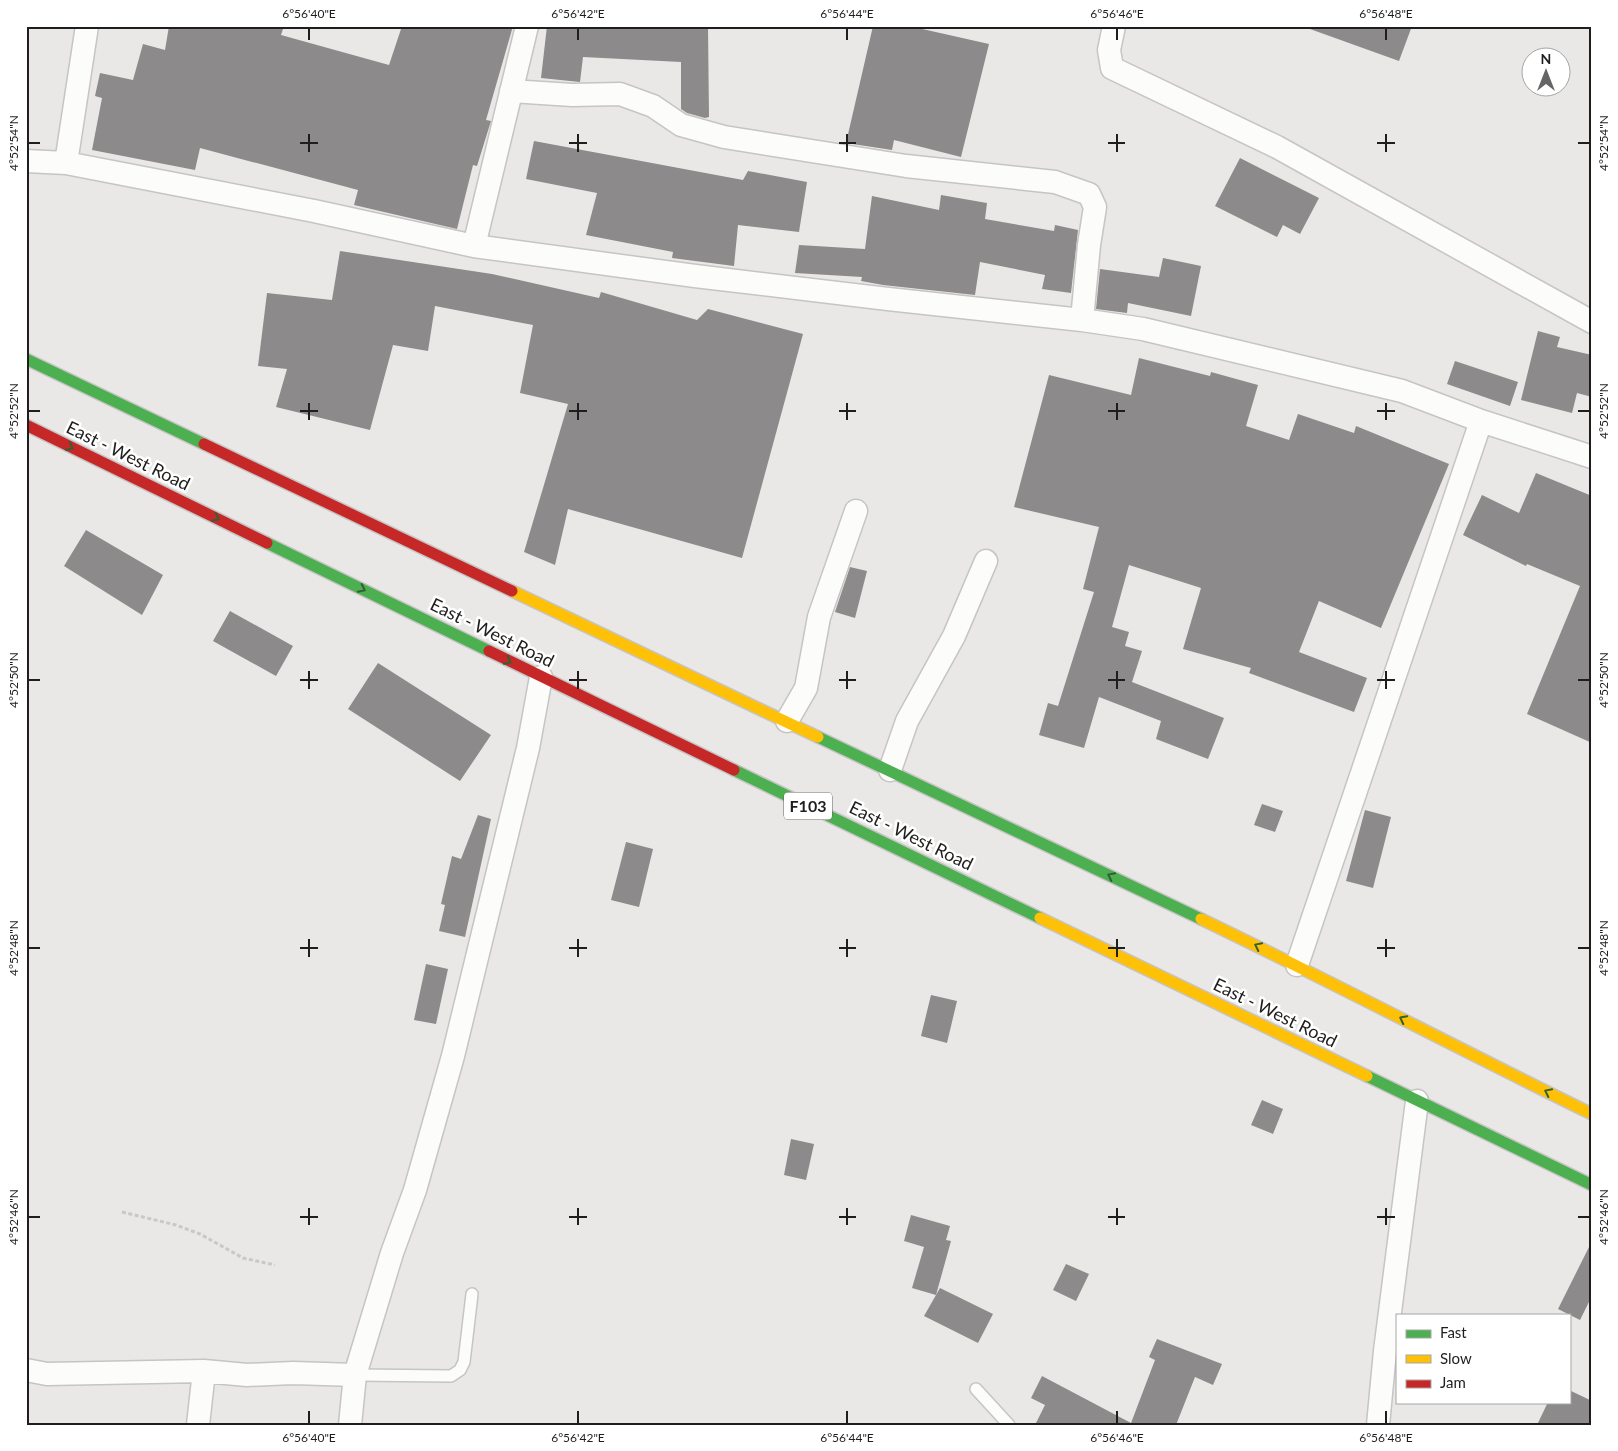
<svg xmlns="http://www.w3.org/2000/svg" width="1618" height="1451" font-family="Lato,sans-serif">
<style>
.building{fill:#8c8a8a}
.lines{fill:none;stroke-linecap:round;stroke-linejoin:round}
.lane-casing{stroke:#c6c4c4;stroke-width:14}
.street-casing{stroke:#c6c4c4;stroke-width:25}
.fast-casing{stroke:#c6c4c4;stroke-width:14}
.slow-casing{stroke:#c6c4c4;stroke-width:14}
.jam-casing{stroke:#c6c4c4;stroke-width:14}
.path{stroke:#c9c8c8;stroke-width:3;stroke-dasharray:4 2.5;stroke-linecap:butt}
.lane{stroke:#fcfcfb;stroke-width:11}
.street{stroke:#fcfcfb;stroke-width:22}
.fast{stroke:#4caf50;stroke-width:11}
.slow{stroke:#ffc107;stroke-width:11}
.jam{stroke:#c62828;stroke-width:11}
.oneway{stroke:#335f34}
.ticks{fill:none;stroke:#1f1e1d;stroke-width:2}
.labels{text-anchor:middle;stroke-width:5;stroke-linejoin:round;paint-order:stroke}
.shield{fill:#fff;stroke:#626261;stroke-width:1}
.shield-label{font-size:16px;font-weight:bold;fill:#1f1e1d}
.street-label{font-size:18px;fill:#1f1e1d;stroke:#fff}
.neatline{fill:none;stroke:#1f1e1d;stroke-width:2}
.ticks-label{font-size:12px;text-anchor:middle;fill:#1f1e1d}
</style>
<rect width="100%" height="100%" fill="#eae8e7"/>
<!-- building -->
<path class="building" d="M 169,26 L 284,26 L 281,35 L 389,65 L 402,26 L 513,26 L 486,120 L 491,121 L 477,166 L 473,165 L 457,229 L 354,205 L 358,190 L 200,148 L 195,170 L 92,150 L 102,98 L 95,96 L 100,73 L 133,80 L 143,44 L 165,50 Z
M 547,26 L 708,26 L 709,117 L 705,118 L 687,113 L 681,109 L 681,62 L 583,57 L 580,82 L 541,78 Z
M 873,26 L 909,26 L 989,44 L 961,157 L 894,140 L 892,150 L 846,143 Z
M 1311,26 L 1412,26 L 1399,61 L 1310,29 Z
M 534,141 L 743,180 L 748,171 L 807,182 L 799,232 L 738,225 L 734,266 L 672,258 L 673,252 L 586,235 L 597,193 L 526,179 Z
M 1240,158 L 1319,198 L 1300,234 L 1283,225 L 1277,237 L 1215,206 Z
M 941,195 L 987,203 L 985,219 L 1054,231 L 1055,225 L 1078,230 L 1071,293 L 1042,289 L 1045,275 L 980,262 L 975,295 L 883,285 L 861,281 L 862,277 L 795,273 L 799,245 L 865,249 L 872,196 L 939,210 Z
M 340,251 L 492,274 L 599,298 L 601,292 L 697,320 L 708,309 L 803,334 L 742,558 L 568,509 L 555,565 L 524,552 L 568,404 L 520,393 L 533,325 L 435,306 L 428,351 L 393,345 L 370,430 L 276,407 L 287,369 L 258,366 L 267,293 L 332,300 Z
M 1163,258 L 1201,266 L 1191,316 L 1128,303 L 1127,313 L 1096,309 L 1100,269 L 1159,277 Z
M 1538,331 L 1560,337 L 1557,347 L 1592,355 L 1592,397 L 1577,393 L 1572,413 L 1521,400 Z
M 1139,358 L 1210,376 L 1211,372 L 1258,385 L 1246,426 L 1289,440 L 1298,414 L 1354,433 L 1356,426 L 1449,464 L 1381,628 L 1319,601 L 1299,652 L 1367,678 L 1354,712 L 1249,673 L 1251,668 L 1183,649 L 1201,588 L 1129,565 L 1112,627 L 1129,632 L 1125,646 L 1142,651 L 1132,682 L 1224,718 L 1208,759 L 1156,739 L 1161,721 L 1099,697 L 1084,748 L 1039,735 L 1048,703 L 1058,706 L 1094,592 L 1083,589 L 1099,527 L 1014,507 L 1049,375 L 1131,395 Z
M 1455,361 L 1518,382 L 1510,406 L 1447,384 Z
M 1536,473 L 1592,496 L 1592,743 L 1527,714 L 1580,586 L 1527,564 L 1526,566 L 1463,535 L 1482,495 L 1519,513 Z
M 86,530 L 163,575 L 142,615 L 64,566 Z
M 850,567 L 867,571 L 855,618 L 835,612 Z
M 230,611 L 293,646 L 276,676 L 213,641 Z
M 378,663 L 491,735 L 460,781 L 348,709 Z
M 1262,804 L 1283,811 L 1275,832 L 1254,825 Z
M 1365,810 L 1391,817 L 1373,888 L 1346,881 Z
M 478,815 L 491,819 L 465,937 L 439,931 L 445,905 L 441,904 L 452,856 L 461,859 Z
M 626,842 L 653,849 L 639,907 L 611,900 Z
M 426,964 L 448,969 L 436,1024 L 414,1020 Z
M 931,995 L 957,1001 L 947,1043 L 921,1036 Z
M 1262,1100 L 1283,1109 L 1273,1134 L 1251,1125 Z
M 791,1139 L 814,1144 L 806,1180 L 784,1175 Z
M 911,1215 L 950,1226 L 946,1240 L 951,1241 L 936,1295 L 912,1288 L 924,1247 L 904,1241 Z
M 1592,1241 L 1592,1296 L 1580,1320 L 1558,1309 Z
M 1066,1264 L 1089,1274 L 1076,1301 L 1053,1290 Z
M 940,1288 L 993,1314 L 978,1343 L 924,1316 Z
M 1157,1339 L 1222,1364 L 1213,1385 L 1195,1377 L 1176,1425 L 1035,1425 L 1045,1405 L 1031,1398 L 1042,1376 L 1131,1423 L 1155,1360 L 1149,1357 Z
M 1569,1390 L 1592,1401 L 1592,1425 L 1537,1425 L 1548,1402 L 1569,1402 Z"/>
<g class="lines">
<!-- lane casing -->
<g class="lane-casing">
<path id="lane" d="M 355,1375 L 451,1376 L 460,1370 L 464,1362 L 472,1294
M 976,1389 L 1009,1425"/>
</g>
<!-- street casing -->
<g class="street-casing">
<path id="street" d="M 1114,26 L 1109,50 L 1112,68 L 1277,147 L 1592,322
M 511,91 L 572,95 L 620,94 L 653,106 L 681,125 L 724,137 L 906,166 L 1055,182 L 1089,194 L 1095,207 L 1089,245 L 1082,320
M 26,161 L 66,163 L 314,211 L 474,246 L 695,276 L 888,299 L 1082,320 L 1143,329 L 1402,391 L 1481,421 L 1592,457
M 66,163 L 87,26
M 474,246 L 527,26
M 787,721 L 806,688 L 819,617 L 856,511
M 890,770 L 907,721 L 954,636 L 986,561
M 1297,965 L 1481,421
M 26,1370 L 47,1374 L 204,1371 L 247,1375 L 293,1373 L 355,1375
M 198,1425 L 204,1371
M 350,1425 L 355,1375 L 392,1253 L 415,1190 L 453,1056 L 528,748 L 541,677
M 1378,1425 L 1385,1351 L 1417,1101"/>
</g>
<!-- fast casing -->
<g class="fast-casing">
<path id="fast" d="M 26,359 L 204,444
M 267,543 L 489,651
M 818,737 L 1201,919
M 734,770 L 1040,918
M 1367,1076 L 1592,1185"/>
</g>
<!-- slow casing -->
<g class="slow-casing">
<path id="slow" d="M 512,591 L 818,737
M 1040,918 L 1367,1076
M 1201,919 C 1332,982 1461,1050 1592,1114"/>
</g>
<!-- jam casing -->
<g class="jam-casing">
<path id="jam" d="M 26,425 L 267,543
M 204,444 L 512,591
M 489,651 L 734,770"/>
</g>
<!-- path -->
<path class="path" d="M 122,1212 L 176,1225 L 200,1234 L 243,1258 L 275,1265"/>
<!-- lane -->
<use href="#lane" class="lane"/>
<!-- street -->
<use href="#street" class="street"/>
<!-- fast -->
<use href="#fast" class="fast"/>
<!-- slow -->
<use href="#slow" class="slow"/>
<!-- jam -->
<use href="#jam" class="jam"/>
</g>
<!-- one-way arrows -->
<defs><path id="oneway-chevron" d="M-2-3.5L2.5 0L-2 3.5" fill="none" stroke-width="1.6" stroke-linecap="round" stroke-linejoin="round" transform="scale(1.25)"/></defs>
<g class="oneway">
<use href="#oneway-chevron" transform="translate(70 447) rotate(26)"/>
<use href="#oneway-chevron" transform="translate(216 518) rotate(26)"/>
<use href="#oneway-chevron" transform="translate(362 589) rotate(26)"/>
<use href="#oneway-chevron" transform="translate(508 661) rotate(26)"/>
<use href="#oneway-chevron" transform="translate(1111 876) rotate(-154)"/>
<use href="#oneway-chevron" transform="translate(1258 946) rotate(-154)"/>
<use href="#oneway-chevron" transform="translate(1403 1019) rotate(-153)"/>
<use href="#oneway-chevron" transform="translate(1548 1092) rotate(-154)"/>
</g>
<!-- ticks -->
<path class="ticks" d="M 309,28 L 309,40M 578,28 L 578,40M 847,28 L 847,40M 1117,28 L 1117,40M 1386,28 L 1386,40M 309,134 L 309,152M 578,134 L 578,152M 847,134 L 847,152M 1117,134 L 1117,152M 1386,134 L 1386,152M 28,143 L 40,143M 300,143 L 318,143M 569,143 L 587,143M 839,143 L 856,143M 1108,143 L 1125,143M 1377,143 L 1395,143M 1578,143 L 1590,143M 309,403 L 309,420M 578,403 L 578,420M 847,403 L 847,420M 1117,403 L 1117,420M 1386,403 L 1386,420M 28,411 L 40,411M 300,411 L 318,411M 569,411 L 587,411M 839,411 L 856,411M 1108,411 L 1125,411M 1377,411 L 1395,411M 1578,411 L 1590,411M 309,671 L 309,689M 578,671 L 578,689M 847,671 L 847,689M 1117,671 L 1117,689M 1386,671 L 1386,689M 28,680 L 40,680M 300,680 L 318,680M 569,680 L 587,680M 839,680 L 856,680M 1108,680 L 1125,680M 1377,680 L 1395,680M 1578,680 L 1590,680M 309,939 L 309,957M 578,939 L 578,957M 847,939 L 847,957M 1117,939 L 1117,957M 1386,939 L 1386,957M 28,948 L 40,948M 300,948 L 318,948M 569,948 L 587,948M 839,948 L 856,948M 1108,948 L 1125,948M 1377,948 L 1395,948M 1578,948 L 1590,948M 309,1208 L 309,1225M 578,1208 L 578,1225M 847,1208 L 847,1225M 1117,1208 L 1117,1225M 1386,1208 L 1386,1225M 28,1217 L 40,1217M 300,1217 L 318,1217M 569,1217 L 587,1217M 839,1217 L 856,1217M 1108,1217 L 1125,1217M 1377,1217 L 1395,1217M 1578,1217 L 1590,1217M 309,1411 L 309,1424M 578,1411 L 578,1424M 847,1411 L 847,1424M 1117,1411 L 1117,1424M 1386,1411 L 1386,1424"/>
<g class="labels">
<!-- shield labels -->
<rect class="shield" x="784" y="792.5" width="48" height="27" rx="4"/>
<g class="shield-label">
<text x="808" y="812">F103</text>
</g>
<!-- street labels -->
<g class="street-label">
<text transform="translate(128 456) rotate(26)" y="6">East - West Road</text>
<text transform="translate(492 633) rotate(26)" y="6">East - West Road</text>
<text transform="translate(911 836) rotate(26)" y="6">East - West Road</text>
<text transform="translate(1275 1013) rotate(26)" y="6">East - West Road</text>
</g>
</g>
<!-- border -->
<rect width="1618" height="1451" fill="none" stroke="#ffffff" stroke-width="55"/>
<!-- legend -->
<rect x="1396" y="1314" width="175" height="90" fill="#ffffff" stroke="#a5a5a5"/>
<rect x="1406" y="1330" width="25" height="8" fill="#4caf50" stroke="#a5a5a5"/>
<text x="1440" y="1338" font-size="15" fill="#1f1e1d">Fast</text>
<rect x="1406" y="1355" width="25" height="8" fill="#ffc107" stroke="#a5a5a5"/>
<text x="1440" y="1364" font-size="15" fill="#1f1e1d">Slow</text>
<rect x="1406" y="1380" width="25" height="8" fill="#c62828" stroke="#a5a5a5"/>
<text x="1440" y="1388" font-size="15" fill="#1f1e1d">Jam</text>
<!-- north arrow -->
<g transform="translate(1546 72)"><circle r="24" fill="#ffffff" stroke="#a5a5a5"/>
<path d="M0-4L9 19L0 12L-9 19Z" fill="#666564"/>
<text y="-8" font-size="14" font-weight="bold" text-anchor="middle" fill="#1f1e1d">N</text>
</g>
<rect x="28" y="28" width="1562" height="1396" class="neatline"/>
<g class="ticks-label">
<text x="309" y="18">6°56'40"E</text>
<text x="578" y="18">6°56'42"E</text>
<text x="847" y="18">6°56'44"E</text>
<text x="1117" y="18">6°56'46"E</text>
<text x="1386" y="18">6°56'48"E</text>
<text transform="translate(14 143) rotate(-90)" y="4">4°52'54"N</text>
<text transform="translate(1604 143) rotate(-90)" y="4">4°52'54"N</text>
<text transform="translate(14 411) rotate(-90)" y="4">4°52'52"N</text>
<text transform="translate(1604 411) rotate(-90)" y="4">4°52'52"N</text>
<text transform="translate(14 680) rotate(-90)" y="4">4°52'50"N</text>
<text transform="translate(1604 680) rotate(-90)" y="4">4°52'50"N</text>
<text transform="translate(14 948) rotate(-90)" y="4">4°52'48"N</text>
<text transform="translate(1604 948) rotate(-90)" y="4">4°52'48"N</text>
<text transform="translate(14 1217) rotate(-90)" y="4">4°52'46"N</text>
<text transform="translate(1604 1217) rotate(-90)" y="4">4°52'46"N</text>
<text x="309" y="1442">6°56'40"E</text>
<text x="578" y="1442">6°56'42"E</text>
<text x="847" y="1442">6°56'44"E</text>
<text x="1117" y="1442">6°56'46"E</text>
<text x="1386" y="1442">6°56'48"E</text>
</g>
</svg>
